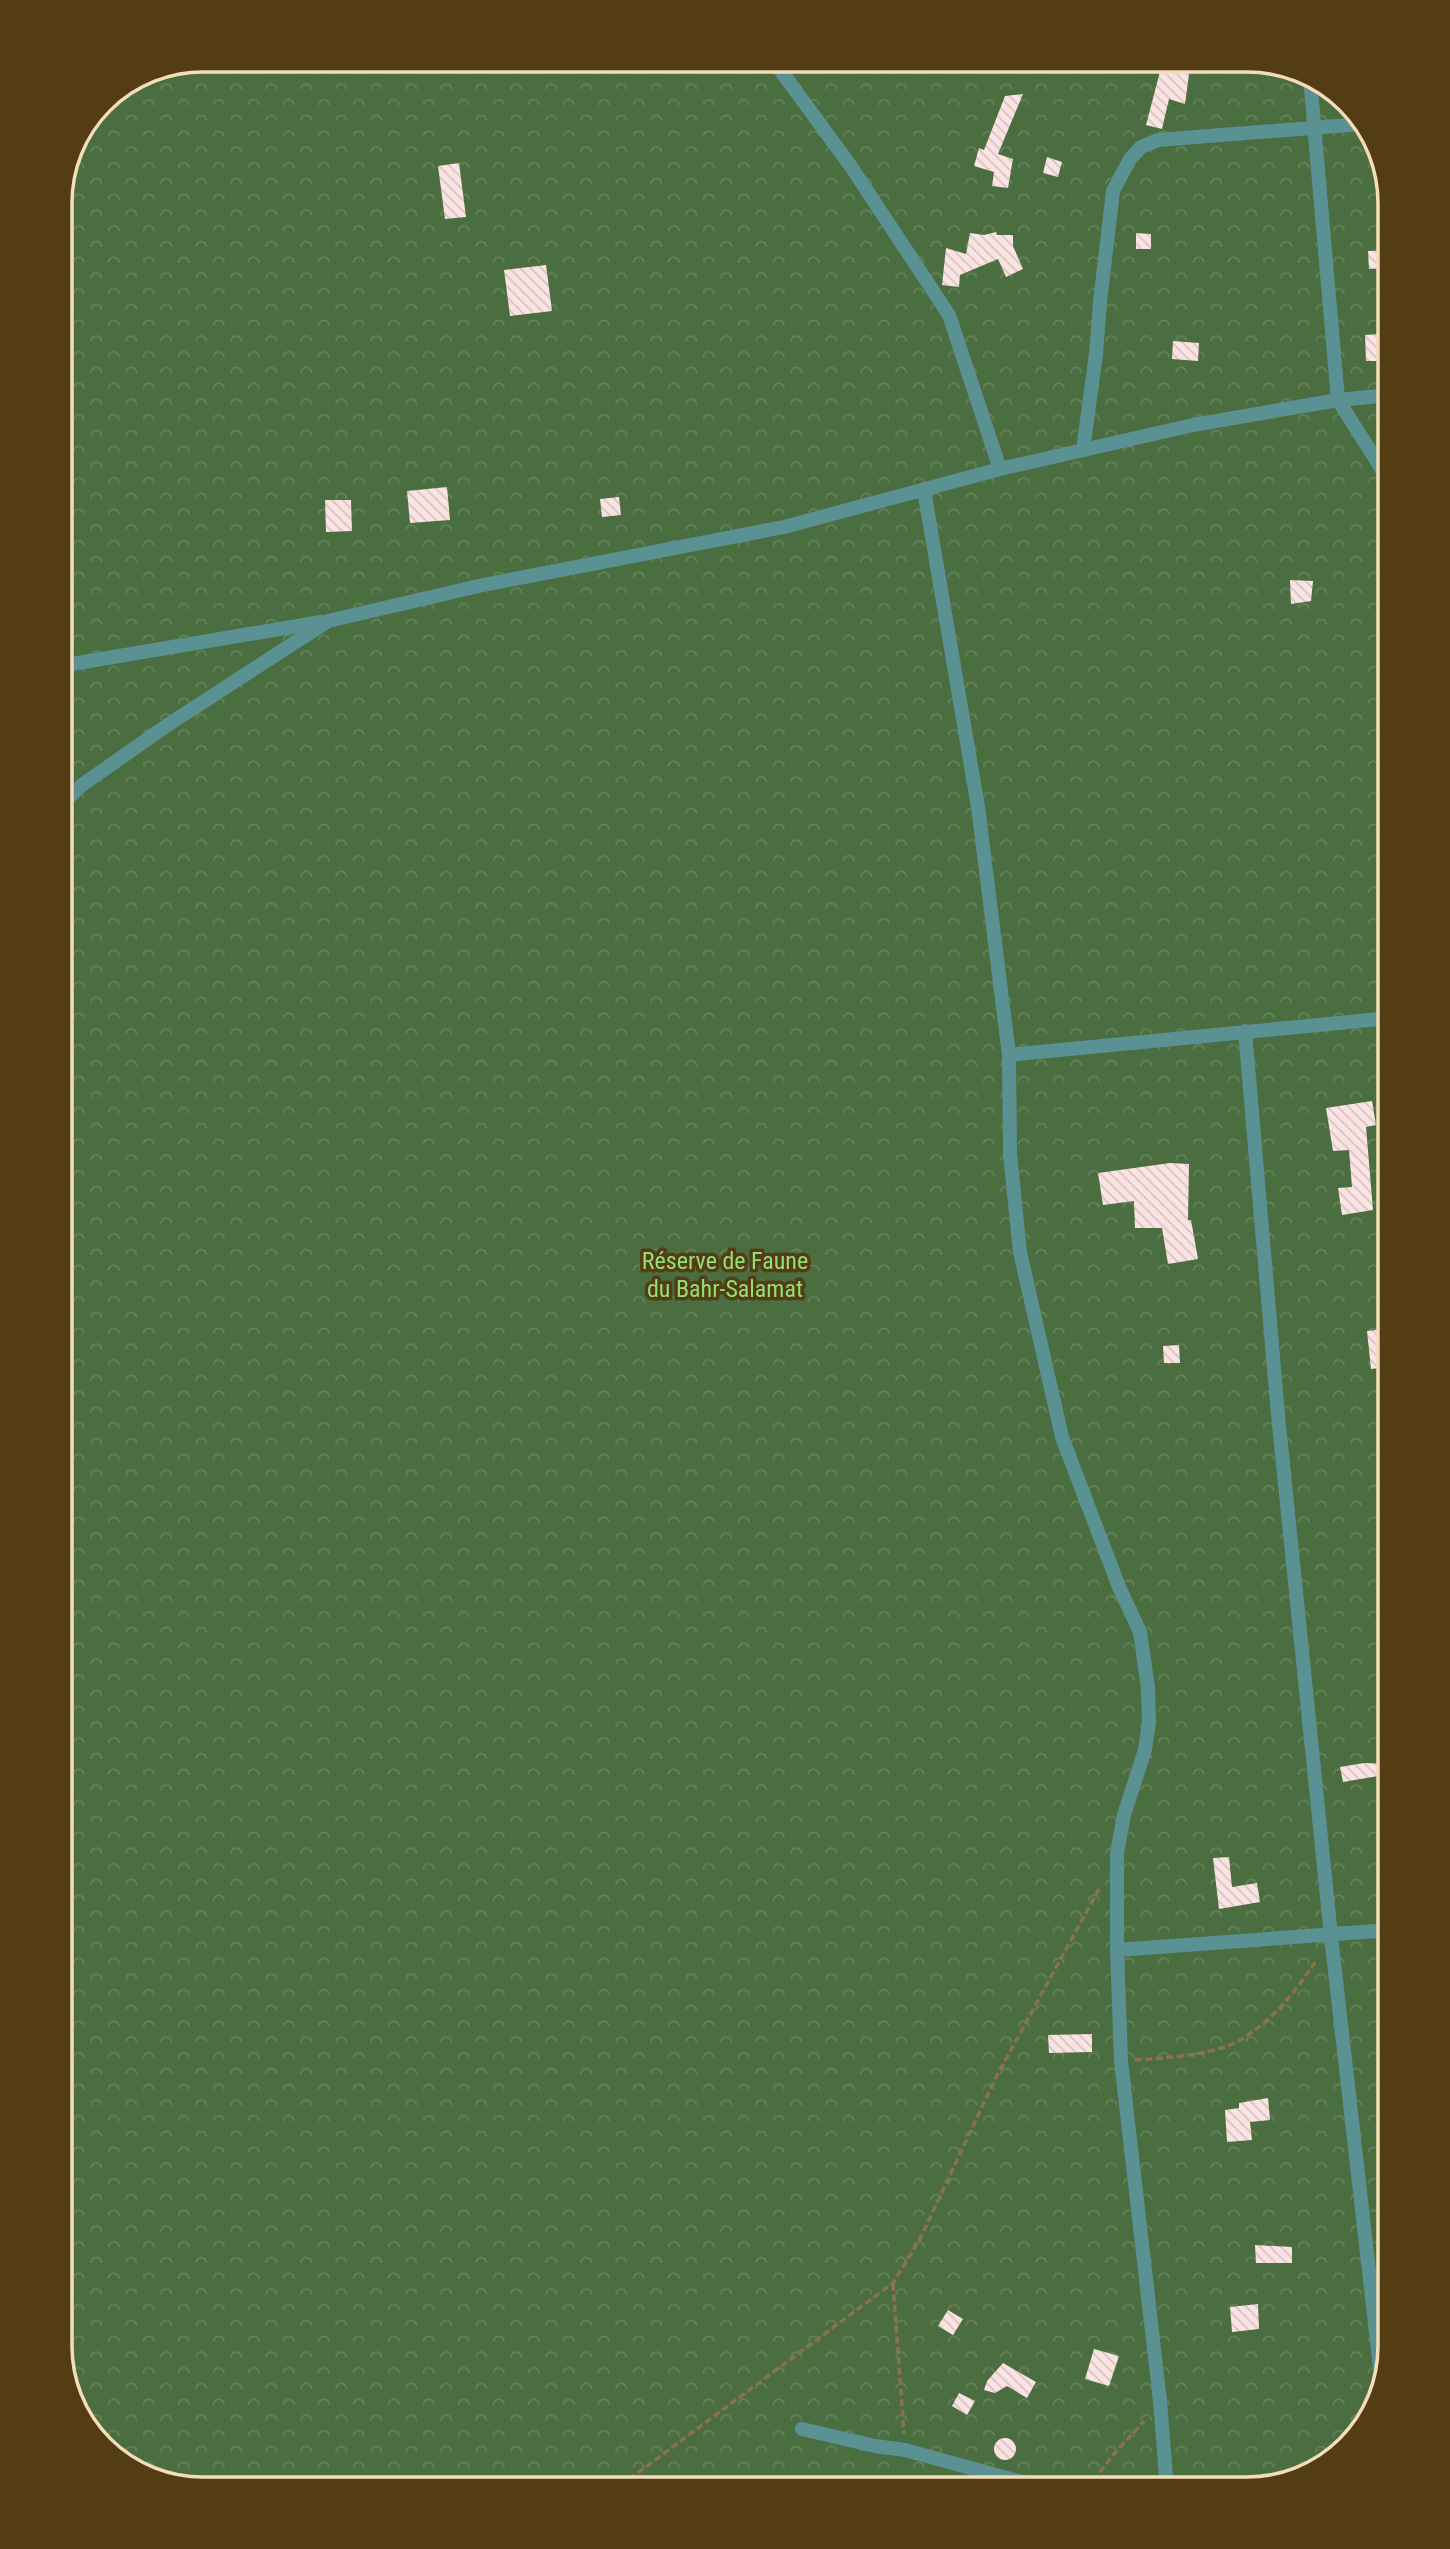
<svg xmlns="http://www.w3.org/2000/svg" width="1450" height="2549" font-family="'Roboto Condensed',sans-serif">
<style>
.park{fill:url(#park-crowns)}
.building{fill:url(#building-back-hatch)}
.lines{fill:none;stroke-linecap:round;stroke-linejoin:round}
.path{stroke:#8a734c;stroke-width:3.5;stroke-dasharray:7 3.5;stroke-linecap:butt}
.street{stroke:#5a9293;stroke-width:14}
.labels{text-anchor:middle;stroke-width:7;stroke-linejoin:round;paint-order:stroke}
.park-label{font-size:24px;fill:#90e076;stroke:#543d15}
.rim{fill:none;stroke:#f4ddba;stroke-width:3.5}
</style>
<defs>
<pattern id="park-crowns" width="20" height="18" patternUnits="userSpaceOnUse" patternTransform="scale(1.75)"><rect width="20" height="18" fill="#4b6e40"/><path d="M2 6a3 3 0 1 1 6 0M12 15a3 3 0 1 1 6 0" fill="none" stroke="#66825a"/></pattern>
<pattern id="building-back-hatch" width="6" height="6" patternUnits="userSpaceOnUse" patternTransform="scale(1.75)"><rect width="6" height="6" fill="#fbe3e3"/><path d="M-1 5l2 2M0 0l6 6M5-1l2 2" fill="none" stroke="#d7c3c1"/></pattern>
</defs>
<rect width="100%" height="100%" fill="#543d15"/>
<!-- park -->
<path class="park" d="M 202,60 L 1257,60 L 1327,84 L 1376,140 L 1390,202 L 1390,2347 L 1367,2426 L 1310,2475 L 1248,2489 L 193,2489 L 123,2465 L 74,2409 L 60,2347 L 60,193 L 71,147 L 102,101 L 148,70 Z"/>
<!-- building -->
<path class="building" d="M 1163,60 L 1191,60 L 1185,104 L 1169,99 L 1162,129 L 1146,125 Z
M 1023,94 L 998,154 L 1013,159 L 1008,188 L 992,186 L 994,172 L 974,166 L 979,148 L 984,150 L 1005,96 Z
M 1047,157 L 1062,162 L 1058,177 L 1043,173 Z
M 459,163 L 466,217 L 445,219 L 438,166 Z
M 996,232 L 997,235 L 1013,235 L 1013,246 L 1023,269 L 1006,277 L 998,259 L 960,275 L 959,287 L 942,285 L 946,248 L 966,254 L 970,233 L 984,235 Z
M 1136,233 L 1151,234 L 1151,249 L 1136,249 Z
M 1390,250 L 1390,268 L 1369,269 L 1368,251 Z
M 546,265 L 552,311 L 510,316 L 504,270 Z
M 1380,334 L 1381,361 L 1366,361 L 1365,335 Z
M 1173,341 L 1199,343 L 1198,361 L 1172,359 Z
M 447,487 L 450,520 L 410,523 L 407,491 Z
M 619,497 L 621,515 L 602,517 L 600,499 Z
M 325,500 L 351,500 L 352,531 L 326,532 Z
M 1290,580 L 1313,581 L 1311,601 L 1291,604 Z
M 1372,1101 L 1376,1125 L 1366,1127 L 1373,1210 L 1342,1215 L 1338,1188 L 1352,1187 L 1349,1150 L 1333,1151 L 1326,1108 Z
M 1170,1163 L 1189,1164 L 1188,1220 L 1191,1220 L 1198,1259 L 1168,1264 L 1162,1228 L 1135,1228 L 1134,1201 L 1103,1205 L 1098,1173 Z
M 1384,1329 L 1388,1367 L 1371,1369 L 1367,1331 Z
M 1179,1345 L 1180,1363 L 1164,1363 L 1163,1346 Z
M 1364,1763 L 1390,1764 L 1390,1774 L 1343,1782 L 1340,1767 Z
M 1229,1857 L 1232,1887 L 1257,1883 L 1260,1902 L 1219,1909 L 1213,1858 Z
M 1092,2034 L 1092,2052 L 1049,2053 L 1048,2035 Z
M 1268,2098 L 1270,2120 L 1250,2122 L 1252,2140 L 1227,2142 L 1225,2110 L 1239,2108 L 1239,2103 Z
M 1255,2245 L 1292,2247 L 1292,2263 L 1256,2263 Z
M 1258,2304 L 1259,2329 L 1232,2332 L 1230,2307 Z
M 948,2310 L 963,2319 L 953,2335 L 938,2326 Z
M 1094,2349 L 1119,2356 L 1109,2386 L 1085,2379 Z
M 1003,2363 L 1036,2382 L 1027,2398 L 1007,2386 L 995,2393 L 984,2390 L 987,2381 Z
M 959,2393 L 975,2401 L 967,2415 L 952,2406 Z
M994 2449a11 11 0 1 1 22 0a11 11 0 1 1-22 0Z"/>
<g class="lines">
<!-- path -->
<path class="path" d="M 1135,2060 C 1167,2058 1216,2055 1242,2039 C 1273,2020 1298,1989 1317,1959
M 893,2284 L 904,2434
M 611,2489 L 631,2478 L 893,2283 L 920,2239 L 995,2079 L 1099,1889
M 1087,2489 L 1113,2455 L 1144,2421"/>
<!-- street -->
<path class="street" d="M 773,60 L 850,165 L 949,315 L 1000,469
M 1310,78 L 1338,400 L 1390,482
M 1083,450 L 1096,354 L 1100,302 L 1113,191 L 1130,159 L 1141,147 L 1158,140 L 1363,124
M 924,490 L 978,807 L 1009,1055 L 1010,1154 L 1020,1252 L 1062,1437 L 1119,1587 L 1140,1632 L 1148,1688 L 1149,1722 L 1145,1750 L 1124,1815 L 1117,1853 L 1117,1950
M 60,666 L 321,622
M 60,806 L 82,785 L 169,724 L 328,621 L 483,585 L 784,527 L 1000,469 L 1193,425 L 1338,400 L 1390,395
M 1245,1031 L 1278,1415 L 1331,1936 L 1381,2377
M 1009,1055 L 1390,1018
M 802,2429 L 875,2446 L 905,2450 L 1018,2481 L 1067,2489
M 1167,2489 L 1160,2401 L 1121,2061 L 1117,1950 L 1390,1930"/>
</g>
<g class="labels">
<!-- park labels -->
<g class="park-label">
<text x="725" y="1269">Réserve de Faune<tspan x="725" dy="28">du Bahr-Salamat</tspan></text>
</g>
</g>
<!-- crop -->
<path d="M0 0H1450V2549H0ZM203 72H1247A131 131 0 0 1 1378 203V2346A131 131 0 0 1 1247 2477H203A131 131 0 0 1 72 2346V203A131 131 0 0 1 203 72Z" fill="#543d15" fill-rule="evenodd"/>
<path class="rim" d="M203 72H1247A131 131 0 0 1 1378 203V2346A131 131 0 0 1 1247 2477H203A131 131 0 0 1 72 2346V203A131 131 0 0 1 203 72Z"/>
</svg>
